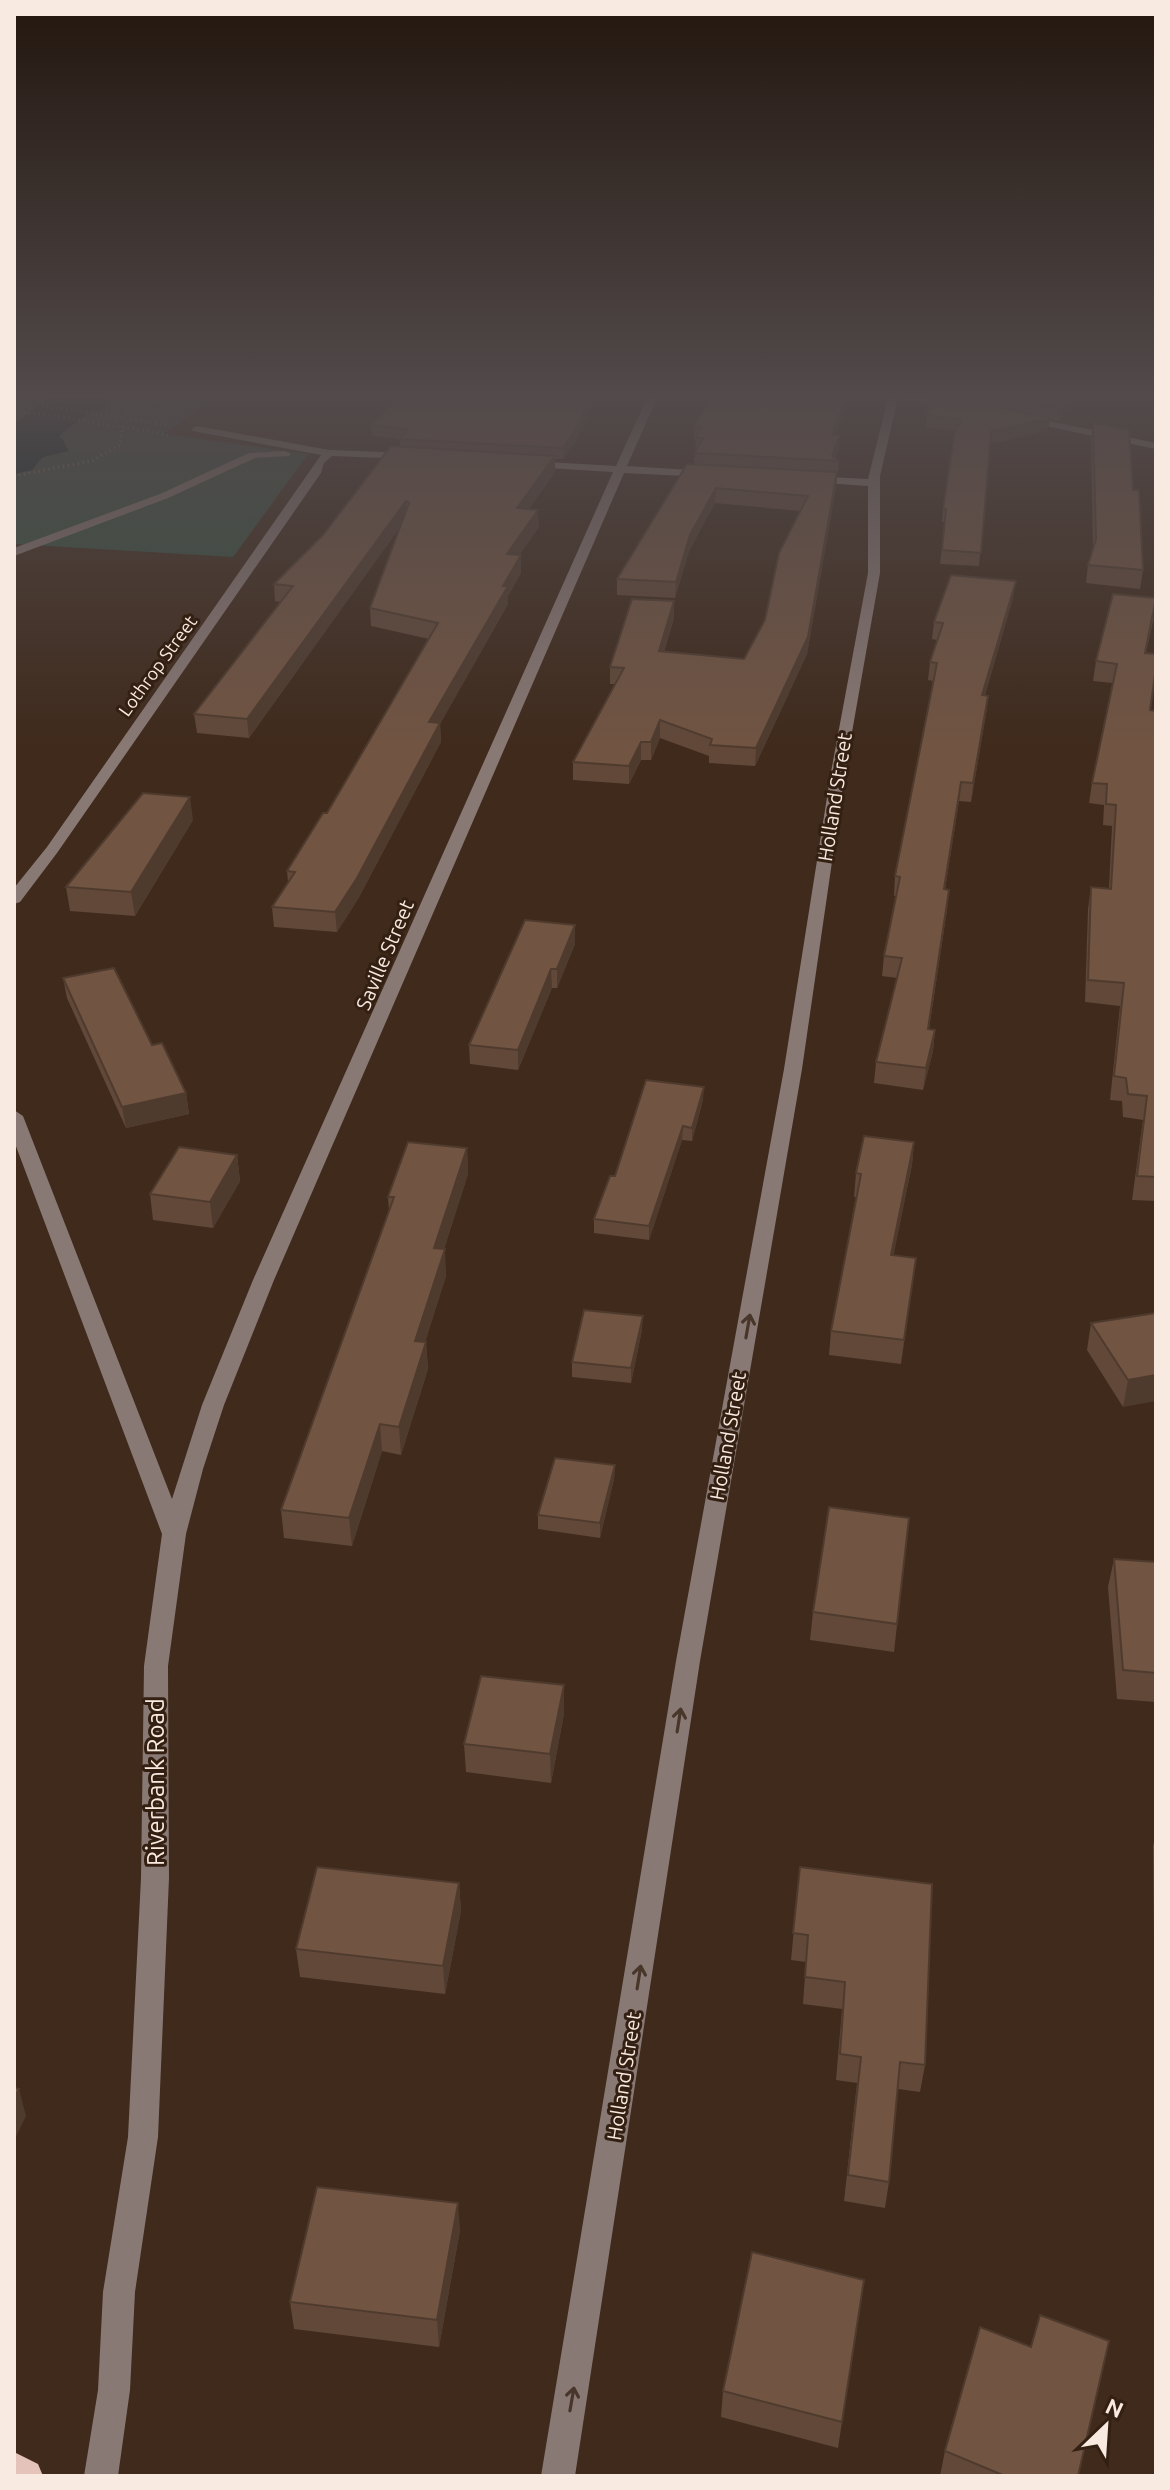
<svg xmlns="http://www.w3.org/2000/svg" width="1170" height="2490" font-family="Ubuntu,sans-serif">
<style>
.green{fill:#375042}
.water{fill:#042528}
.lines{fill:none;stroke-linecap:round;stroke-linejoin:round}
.river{fill:#042528;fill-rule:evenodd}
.path{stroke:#907f73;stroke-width:3;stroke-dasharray:1 4;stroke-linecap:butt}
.minor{fill:#897975;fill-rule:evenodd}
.major{fill:#e4c3bb;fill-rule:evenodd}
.wall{fill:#614839}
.shaded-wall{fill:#4f3b2e}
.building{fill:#715442;stroke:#4f3b2e;stroke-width:2}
.oneway{stroke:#49362b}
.labels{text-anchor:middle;stroke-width:6;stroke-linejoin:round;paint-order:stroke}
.far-street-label{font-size:18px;fill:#f8eae1;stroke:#342012}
.street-label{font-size:20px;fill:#f8eae1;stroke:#342012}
.near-street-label{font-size:24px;fill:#f8eae1;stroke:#342012}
</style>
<rect width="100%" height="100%" fill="#3f2a1c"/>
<!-- green -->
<path class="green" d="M 14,398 L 214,398 L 164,434 L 308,454 L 233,557 L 14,544 Z"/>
<!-- water -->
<path class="water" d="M 45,398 L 104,398 L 63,409 L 47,423 L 47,429 L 63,440 L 69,451 L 14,464 L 14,421 L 38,417 L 50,406 Z"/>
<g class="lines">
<!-- river -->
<path class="river" d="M 48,398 L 111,398 L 104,408 L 87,415 L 63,432 L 32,470 L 14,474 L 14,428 L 29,412 Z"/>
<!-- path -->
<path class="path" d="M 34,398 L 47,406 L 168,425
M 14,413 L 36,413 L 169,435
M 122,417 L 158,398
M 14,476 L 92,461 L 120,445 L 123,425"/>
<!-- minor -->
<path class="minor" d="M 647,398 L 657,398 L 627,466 L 706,471 L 712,474 L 706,477 L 624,473 L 274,1280 L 224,1405 L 203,1469 L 186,1534 L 168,1666 L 169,1878 L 158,2137 L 135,2292 L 130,2390 L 118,2476 L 84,2476 L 98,2390 L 103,2292 L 128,2137 L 141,1878 L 144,1666 L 162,1534 L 14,1141 L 14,1110 L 23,1116 L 172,1499 L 202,1405 L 253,1280 L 613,472 L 530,467 L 524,464 L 530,461 L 616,466 Z
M 888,398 L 898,398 L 880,476 L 880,573 L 845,772 L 802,1069 L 700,1661 L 575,2476 L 541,2476 L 676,1661 L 784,1069 L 831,772 L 868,573 L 868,486 L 810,482 L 804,479 L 810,476 L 868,479 Z
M 902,398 L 925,398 L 959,407 L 954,410 Z
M 1025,416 L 1156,443 L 1156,449 L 1021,421 L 1020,419 Z
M 197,426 L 329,450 L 411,453 L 417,456 L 411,459 L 332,456 L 324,463 L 321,473 L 57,853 L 20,902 L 14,904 L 14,888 L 47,847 L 321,455 L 193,431 L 192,429 Z
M 285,451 L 291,454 L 289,456 L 255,458 L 168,498 L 14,556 L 14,548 L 160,494 L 249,453 Z"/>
<!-- major -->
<path class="major" d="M 14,2452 L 38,2464 L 43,2476 L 14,2476 Z"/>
</g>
<!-- wall -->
<path class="wall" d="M 399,398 L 597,398 L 575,442 L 563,459 L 555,459 L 555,472 L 528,510 L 539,527 L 519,555 L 521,573 L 508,596 L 508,604 L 440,724 L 441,742 L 358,899 L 337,932 L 274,927 L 272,907 L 288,882 L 287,871 L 327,813 L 429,639 L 371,626 L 370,608 L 400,527 L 249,738 L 197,733 L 194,714 L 281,602 L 275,601 L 274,584 L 323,535 L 400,447 L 400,439 L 372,436 L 371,425 Z
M 929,398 L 1082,398 L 1058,421 L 1050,419 L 1048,430 L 990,444 L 979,566 L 940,564 L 945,522 L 942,522 L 943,509 L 955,431 L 926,427 Z
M 1093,423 L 1133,490 L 1143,570 L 1140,589 L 1086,583 L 1088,565 L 1093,548 L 1091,439 Z
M 694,427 L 836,435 L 839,449 L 835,458 L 839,461 L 838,474 L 837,474 L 836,487 L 807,654 L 755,766 L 709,763 L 709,756 L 660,738 L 651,760 L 641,760 L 629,784 L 573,780 L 573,762 L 615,684 L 610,684 L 610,667 L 674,601 L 674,618 L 664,652 L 744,659 L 765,620 L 800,511 L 715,503 L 689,551 L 675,598 L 617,595 L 617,579 L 694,464 L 696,440 L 694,440 Z
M 1013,598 L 985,695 L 988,696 L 986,714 L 971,802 L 959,801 L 945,889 L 949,890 L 947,910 L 929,1029 L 935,1030 L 933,1051 L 923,1090 L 874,1083 L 876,1062 L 897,978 L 882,976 L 884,956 L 896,896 L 894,896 L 895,876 L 933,681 L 928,680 L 930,662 L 937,640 L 932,639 L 934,622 Z
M 1154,617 L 1146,653 L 1150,710 L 1156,711 L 1156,1201 L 1132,1200 L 1143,1120 L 1123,1117 L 1122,1101 L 1110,1100 L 1120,1006 L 1085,1002 L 1088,909 L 1091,887 L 1109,888 L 1112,826 L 1103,825 L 1104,805 L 1089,803 L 1092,783 L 1113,683 L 1093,681 L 1096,661 Z
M 193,820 L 135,916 L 70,911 L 66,887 Z
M 575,925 L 575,944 L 557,988 L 552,988 L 518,1070 L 470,1064 L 469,1045 Z
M 63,978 L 152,1045 L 186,1093 L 189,1114 L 126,1128 L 67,998 Z
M 703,1100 L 692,1141 L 682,1140 L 649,1240 L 594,1233 L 594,1219 L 615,1176 Z
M 914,1142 L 912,1165 L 893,1255 L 916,1258 L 901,1364 L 829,1355 L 831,1331 L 856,1197 L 854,1197 L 856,1173 Z
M 467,1148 L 468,1174 L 444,1249 L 446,1276 L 425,1342 L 426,1342 L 428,1369 L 401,1455 L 382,1451 L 352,1546 L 284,1538 L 281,1510 L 389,1211 L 388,1197 Z
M 237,1155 L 240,1181 L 213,1228 L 153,1220 L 150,1194 Z
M 1156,1313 L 1123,1407 L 1087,1350 L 1091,1323 Z
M 642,1330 L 631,1383 L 572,1377 L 572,1362 Z
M 615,1465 L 614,1479 L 600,1538 L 538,1529 L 538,1515 Z
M 909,1518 L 894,1652 L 810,1640 L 813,1612 Z
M 1114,1559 L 1156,1562 L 1156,1702 L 1117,1699 L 1108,1587 Z
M 564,1685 L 564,1714 L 551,1783 L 466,1772 L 464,1744 Z
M 1156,1833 L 1156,1944 L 1154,1944 L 1153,1846 Z
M 800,1867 L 925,2065 L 920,2092 L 898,2089 L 889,2182 L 885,2208 L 844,2201 L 857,2083 L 836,2080 L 842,2009 L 803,2004 L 806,1962 L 791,1960 Z
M 459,1883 L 461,1911 L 445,1994 L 300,1977 L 296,1949 Z
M 460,2230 L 439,2347 L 294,2329 L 290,2302 Z
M 864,2280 L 838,2448 L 721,2417 L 723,2391 Z
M 945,2451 L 1078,2476 L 940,2476 Z"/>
<!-- shaded-wall -->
<path class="shaded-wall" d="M 591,398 L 597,398 L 575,442 L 563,459 L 563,448 Z
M 846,398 L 850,398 L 831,448 L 832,435 Z
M 1071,398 L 1082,398 L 1058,421 L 1060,409 Z
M 1050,418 L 1048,430 L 990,444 L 991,431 Z
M 840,435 L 839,449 L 834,461 L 832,456 Z
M 555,456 L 555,472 L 518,525 L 517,508 Z
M 837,472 L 836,487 L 807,654 L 755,766 L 756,748 Z
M 716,488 L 715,503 L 689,551 L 675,598 L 676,582 L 690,535 Z
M 406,501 L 406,518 L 249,738 L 247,719 Z
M 538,510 L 539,527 L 507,572 L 507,554 Z
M 521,555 L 521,573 L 508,596 L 508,604 L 440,724 L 441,742 L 358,899 L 337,932 L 335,912 L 429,722 Z
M 1016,581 L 1013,598 L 980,713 L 982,695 Z
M 674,601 L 674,618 L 659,668 L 659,651 Z
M 988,696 L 986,714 L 971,802 L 973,783 Z
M 660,720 L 660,738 L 651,760 L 651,742 Z
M 641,742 L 641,760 L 629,784 L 629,766 Z
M 961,782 L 959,801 L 942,909 L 944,889 Z
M 190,797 L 193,820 L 135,916 L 131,892 Z
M 575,925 L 575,944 L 557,988 L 557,969 Z
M 551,969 L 552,988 L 518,1070 L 518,1050 Z
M 935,1030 L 933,1051 L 923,1090 L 926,1068 Z
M 704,1087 L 703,1100 L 692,1141 L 692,1128 Z
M 186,1093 L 189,1114 L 126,1128 L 122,1107 Z
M 683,1126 L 682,1140 L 649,1240 L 649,1226 Z
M 914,1142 L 912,1165 L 889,1278 L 891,1255 Z
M 467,1148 L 468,1174 L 436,1275 L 434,1248 Z
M 237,1155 L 240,1181 L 213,1228 L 210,1202 Z
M 445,1249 L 446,1276 L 417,1368 L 415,1341 Z
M 916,1258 L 913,1281 L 901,1364 L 904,1340 Z
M 643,1316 L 642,1330 L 631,1383 L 631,1368 Z
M 426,1342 L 428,1369 L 401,1455 L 399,1427 Z
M 1156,1375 L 1156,1401 L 1123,1407 L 1128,1380 Z
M 380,1424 L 382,1451 L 352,1546 L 349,1518 Z
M 615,1465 L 614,1479 L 600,1538 L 600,1523 Z
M 564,1685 L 564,1714 L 551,1783 L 550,1754 Z
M 459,1883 L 461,1911 L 445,1994 L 443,1966 Z
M 19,2089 L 26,2116 L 14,2141 L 14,2098 Z
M 458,2203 L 460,2230 L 439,2347 L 437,2320 Z"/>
<!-- building -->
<path class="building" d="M 399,398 L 591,398 L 575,431 L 563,448 L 400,439 L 408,429 L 371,425 Z
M 710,398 L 846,398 L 832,435 L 840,435 L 832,456 L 839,461 L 694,453 L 703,438 L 696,438 L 701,427 L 694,427 Z
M 929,398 L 950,398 L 1050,418 L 991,431 L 981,553 L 942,550 L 946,509 L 943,509 L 956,425 L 960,425 L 962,420 L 927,415 Z
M 1006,398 L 1071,398 L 1060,409 Z
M 1093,423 L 1129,430 L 1133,490 L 1139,490 L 1143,570 L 1088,565 L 1096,539 Z
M 391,446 L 555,456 L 517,508 L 538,510 L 507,554 L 521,555 L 503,586 L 508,586 L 429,722 L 440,723 L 357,878 L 335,912 L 272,907 L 295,872 L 287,871 L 323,813 L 327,813 L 438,623 L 370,608 L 409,503 L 406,501 L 247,719 L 194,714 L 293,586 L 274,584 L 323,535 Z
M 687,464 L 837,472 L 808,637 L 756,748 L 710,745 L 712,739 L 660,720 L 651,742 L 641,742 L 629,766 L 573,762 L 624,668 L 610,667 L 632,599 L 674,601 L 659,651 L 744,659 L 765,620 L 779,553 L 808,496 L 716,488 L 690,535 L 676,582 L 617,579 Z
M 951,575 L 1016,581 L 982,695 L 988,696 L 973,783 L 961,782 L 944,889 L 949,890 L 928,1029 L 935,1030 L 926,1068 L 876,1062 L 902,958 L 884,956 L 900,877 L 895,876 L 937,663 L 930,662 L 943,623 L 934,622 Z
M 1113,594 L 1156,598 L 1145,653 L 1156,654 L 1156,668 L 1150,710 L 1156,711 L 1156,1177 L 1137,1176 L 1147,1096 L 1128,1094 L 1126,1078 L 1114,1076 L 1124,983 L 1088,980 L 1091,887 L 1111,889 L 1116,805 L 1106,804 L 1107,784 L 1092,783 L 1117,664 L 1096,661 Z
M 143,793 L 190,797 L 131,892 L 66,887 Z
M 525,920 L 575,925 L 557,969 L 551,969 L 518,1050 L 469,1045 Z
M 114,968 L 152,1045 L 162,1043 L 186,1093 L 122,1107 L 63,978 Z
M 646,1080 L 704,1087 L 692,1128 L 683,1126 L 649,1226 L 594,1219 L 610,1176 L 615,1176 Z
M 864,1136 L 914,1142 L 891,1255 L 916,1258 L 904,1340 L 831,1331 L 861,1174 L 856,1173 Z
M 408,1142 L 467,1148 L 434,1248 L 445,1249 L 415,1341 L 426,1342 L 399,1427 L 380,1424 L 349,1518 L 281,1510 L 394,1197 L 388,1197 Z
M 179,1147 L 237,1155 L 210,1202 L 150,1194 Z
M 584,1310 L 643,1316 L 631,1368 L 572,1362 Z
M 1156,1313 L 1156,1375 L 1128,1380 L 1091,1323 Z
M 555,1458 L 615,1465 L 600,1523 L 538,1515 Z
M 829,1507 L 909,1518 L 897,1624 L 813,1612 Z
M 1114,1559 L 1156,1562 L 1156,1673 L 1123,1670 Z
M 481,1676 L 564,1685 L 550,1754 L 464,1744 Z
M 317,1867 L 459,1883 L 443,1966 L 296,1949 Z
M 800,1867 L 932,1884 L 925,2065 L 900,2062 L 889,2182 L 848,2175 L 861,2057 L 840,2054 L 845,1982 L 805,1977 L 808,1935 L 793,1933 Z
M 14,2088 L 19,2089 L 14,2098 Z
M 317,2187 L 458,2203 L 437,2320 L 290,2302 Z
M 752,2252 L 864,2280 L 842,2422 L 723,2391 Z
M 1040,2315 L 1109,2341 L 1078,2476 L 1005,2476 L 945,2451 L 980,2327 L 1031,2347 Z"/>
<!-- one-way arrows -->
<defs><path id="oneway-shaft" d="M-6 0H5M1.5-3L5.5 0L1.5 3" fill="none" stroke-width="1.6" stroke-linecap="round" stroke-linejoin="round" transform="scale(2)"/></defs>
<g class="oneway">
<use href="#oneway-shaft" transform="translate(748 1326) rotate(-80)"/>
<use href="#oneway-shaft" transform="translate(679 1720) rotate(-81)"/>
<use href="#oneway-shaft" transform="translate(639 1977) rotate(-81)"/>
<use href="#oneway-shaft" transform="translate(572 2399) rotate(-80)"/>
</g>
<!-- sky -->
<linearGradient id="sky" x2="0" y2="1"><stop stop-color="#23170f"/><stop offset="0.53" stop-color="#524a4b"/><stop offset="1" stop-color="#524a4b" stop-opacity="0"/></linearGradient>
<rect width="1170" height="747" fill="url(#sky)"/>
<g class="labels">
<!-- far-street labels -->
<g class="far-street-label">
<text transform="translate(158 666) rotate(-54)" y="6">Lothrop Street</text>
</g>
<!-- street labels -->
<g class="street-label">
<text transform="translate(835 797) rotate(-81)" y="7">Holland Street</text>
<text transform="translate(385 955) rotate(-67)" y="7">Saville Street</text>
<text transform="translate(728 1436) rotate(-80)" y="7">Holland Street</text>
<text transform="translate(624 2076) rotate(-81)" y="7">Holland Street</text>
</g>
<!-- near-street labels -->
<g class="near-street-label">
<text transform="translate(156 1782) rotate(-90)" y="8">Riverbank Road</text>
</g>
</g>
<!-- border -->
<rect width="1170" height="2490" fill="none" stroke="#f8eae1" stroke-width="32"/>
<!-- north arrow -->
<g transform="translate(1106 2426) rotate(25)" stroke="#342012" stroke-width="6" paint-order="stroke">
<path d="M0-6L14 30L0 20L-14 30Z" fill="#f8eae1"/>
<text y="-12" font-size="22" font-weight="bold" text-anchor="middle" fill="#f8eae1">N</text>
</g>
</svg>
